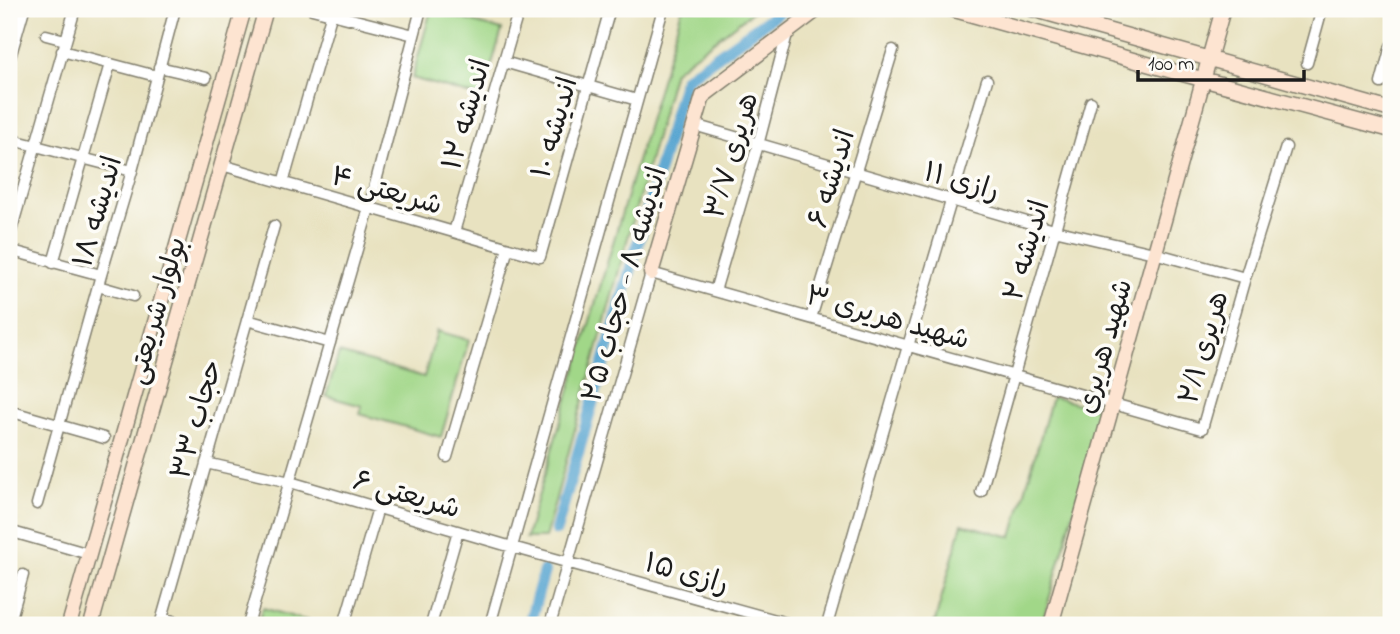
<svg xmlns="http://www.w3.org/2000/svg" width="1400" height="634" font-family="'Indie Flower','Playpen Sans Arabic',sans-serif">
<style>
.green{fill:#a1d788;stroke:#5e7a52;stroke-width:2}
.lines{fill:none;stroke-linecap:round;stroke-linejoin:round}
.canal{stroke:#57a4d0;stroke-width:12}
.street-casing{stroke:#827f6e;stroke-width:13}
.secondary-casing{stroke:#827f6e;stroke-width:17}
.street{stroke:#fff;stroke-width:10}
.secondary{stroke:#fde4d1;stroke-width:14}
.labels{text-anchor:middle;stroke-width:7;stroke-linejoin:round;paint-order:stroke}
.street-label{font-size:28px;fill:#1c1c1c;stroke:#fdfcf7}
</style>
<rect width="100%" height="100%" fill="#fdfcf7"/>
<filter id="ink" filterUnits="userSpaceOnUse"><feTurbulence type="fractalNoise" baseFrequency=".0143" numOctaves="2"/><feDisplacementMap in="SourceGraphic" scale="14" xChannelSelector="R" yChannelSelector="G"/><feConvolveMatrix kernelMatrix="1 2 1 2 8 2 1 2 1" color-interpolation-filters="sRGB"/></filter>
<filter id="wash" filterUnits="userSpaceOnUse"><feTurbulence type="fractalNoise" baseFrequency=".00686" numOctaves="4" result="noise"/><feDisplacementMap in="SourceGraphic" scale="28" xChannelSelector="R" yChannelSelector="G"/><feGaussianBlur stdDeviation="1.57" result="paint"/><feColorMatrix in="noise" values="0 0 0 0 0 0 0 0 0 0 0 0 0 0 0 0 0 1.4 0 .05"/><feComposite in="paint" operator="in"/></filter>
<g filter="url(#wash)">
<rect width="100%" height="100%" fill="#e8e2c0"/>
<!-- green -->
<path class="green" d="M 682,9 L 756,9 L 674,71 L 545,538 L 526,538 Z
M 431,10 L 502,30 L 482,98 L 412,78 Z
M 437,331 L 469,340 L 441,437 L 360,414 L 362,406 L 326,396 L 339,353 L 424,377 Z
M 1052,397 L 1102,410 L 1042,625 L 934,625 L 962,524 L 1012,537 Z
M 263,608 L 322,625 L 257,625 Z"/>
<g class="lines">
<!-- canal -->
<path class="canal" d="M 556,530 L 685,79 L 783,9
M 529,625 L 544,571"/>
</g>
</g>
<g filter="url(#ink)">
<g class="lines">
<!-- street casing -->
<g class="street-casing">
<path id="street" d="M 312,9 L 414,35
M 46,35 L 65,40
M 62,51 L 156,76
M 9,61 L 24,9
M 504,62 L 637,100
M 1307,63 L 1322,9
M 159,67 L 206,78
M 1381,83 L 1391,46
M 694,125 L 1054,230 L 1154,253 L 1245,278
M 9,139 L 132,171
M 222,165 L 540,257 L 610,9
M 283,183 L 333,9
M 454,232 L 519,9
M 9,238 L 75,9
M 9,250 L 101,275
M 53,263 L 110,64
M 98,286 L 133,296
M 715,291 L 758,145 L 788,30
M 811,318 L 893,50
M 247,320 L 330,343
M 9,411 L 104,438
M 447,457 L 508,248
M 206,463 L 290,482 L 512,547 L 794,625
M 981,492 L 1091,102
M 37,504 L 101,275 L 132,171 L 175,9
M 9,531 L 89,554
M 162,618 L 188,625
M 9,625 L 23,575
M 160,625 L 274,226
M 248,625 L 369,208 L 421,9
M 344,625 L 378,508
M 431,625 L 458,531
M 490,625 L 663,9
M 550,625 L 651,273 L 1202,429 L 1245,278 L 1286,147
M 827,625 L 908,346 L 987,80"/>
</g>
<!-- secondary casing -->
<g class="secondary-casing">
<path id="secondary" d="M 951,9 L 1183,74 L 1391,130
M 1032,9 L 1391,110
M 651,273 L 703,96 L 818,9
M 69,625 L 244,9
M 91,625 L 266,9
M 1051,625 L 1223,9"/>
</g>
<!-- street -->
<use href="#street" class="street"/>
<!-- secondary -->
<use href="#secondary" class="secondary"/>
</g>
</g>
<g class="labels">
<!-- street labels -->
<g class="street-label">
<text transform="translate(465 114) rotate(-74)" y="10">اندیشه ۱۲</text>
<text transform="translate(553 127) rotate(-74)" y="10">اندیشه ۱۰</text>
<text transform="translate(730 155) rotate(-74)" y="10">هریری ۳/۷</text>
<text transform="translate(830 178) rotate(-73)" y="10">اندیشه ۶</text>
<text transform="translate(962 180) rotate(16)" y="10">رازی ۱۱</text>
<text transform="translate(387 189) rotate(16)" y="10">شریعتی ۴</text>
<text transform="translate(96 211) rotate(-74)" y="10">اندیشه ۱۸</text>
<text transform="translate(1025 250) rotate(-74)" y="10">اندیشه ۲</text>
<text transform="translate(623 284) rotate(-74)" y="10">اندیشه ۸ - حجاب ۲۵</text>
<text transform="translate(155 310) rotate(-74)" y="10">بولوار شریعتی</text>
<text transform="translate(888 316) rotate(16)" y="10">شهید هریری ۳</text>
<text transform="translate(1103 346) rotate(-74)" y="10">شهید هریری</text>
<text transform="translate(1202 347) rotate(-74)" y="10">هریری ۲/۱</text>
<text transform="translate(195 419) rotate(-74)" y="10">حجاب ۳۳</text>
<text transform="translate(407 493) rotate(16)" y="10">شریعتی ۶</text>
<text transform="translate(687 572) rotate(16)" y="10">رازی ۱۵</text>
</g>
</g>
<!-- margin -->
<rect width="1400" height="634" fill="none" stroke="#fdfcf7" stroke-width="35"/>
<!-- scale -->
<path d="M1138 70v10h166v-10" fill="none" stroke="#1c1c1c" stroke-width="3.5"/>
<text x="1148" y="70" font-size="21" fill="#1c1c1c" stroke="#fdfcf7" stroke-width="5" paint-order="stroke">100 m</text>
</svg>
